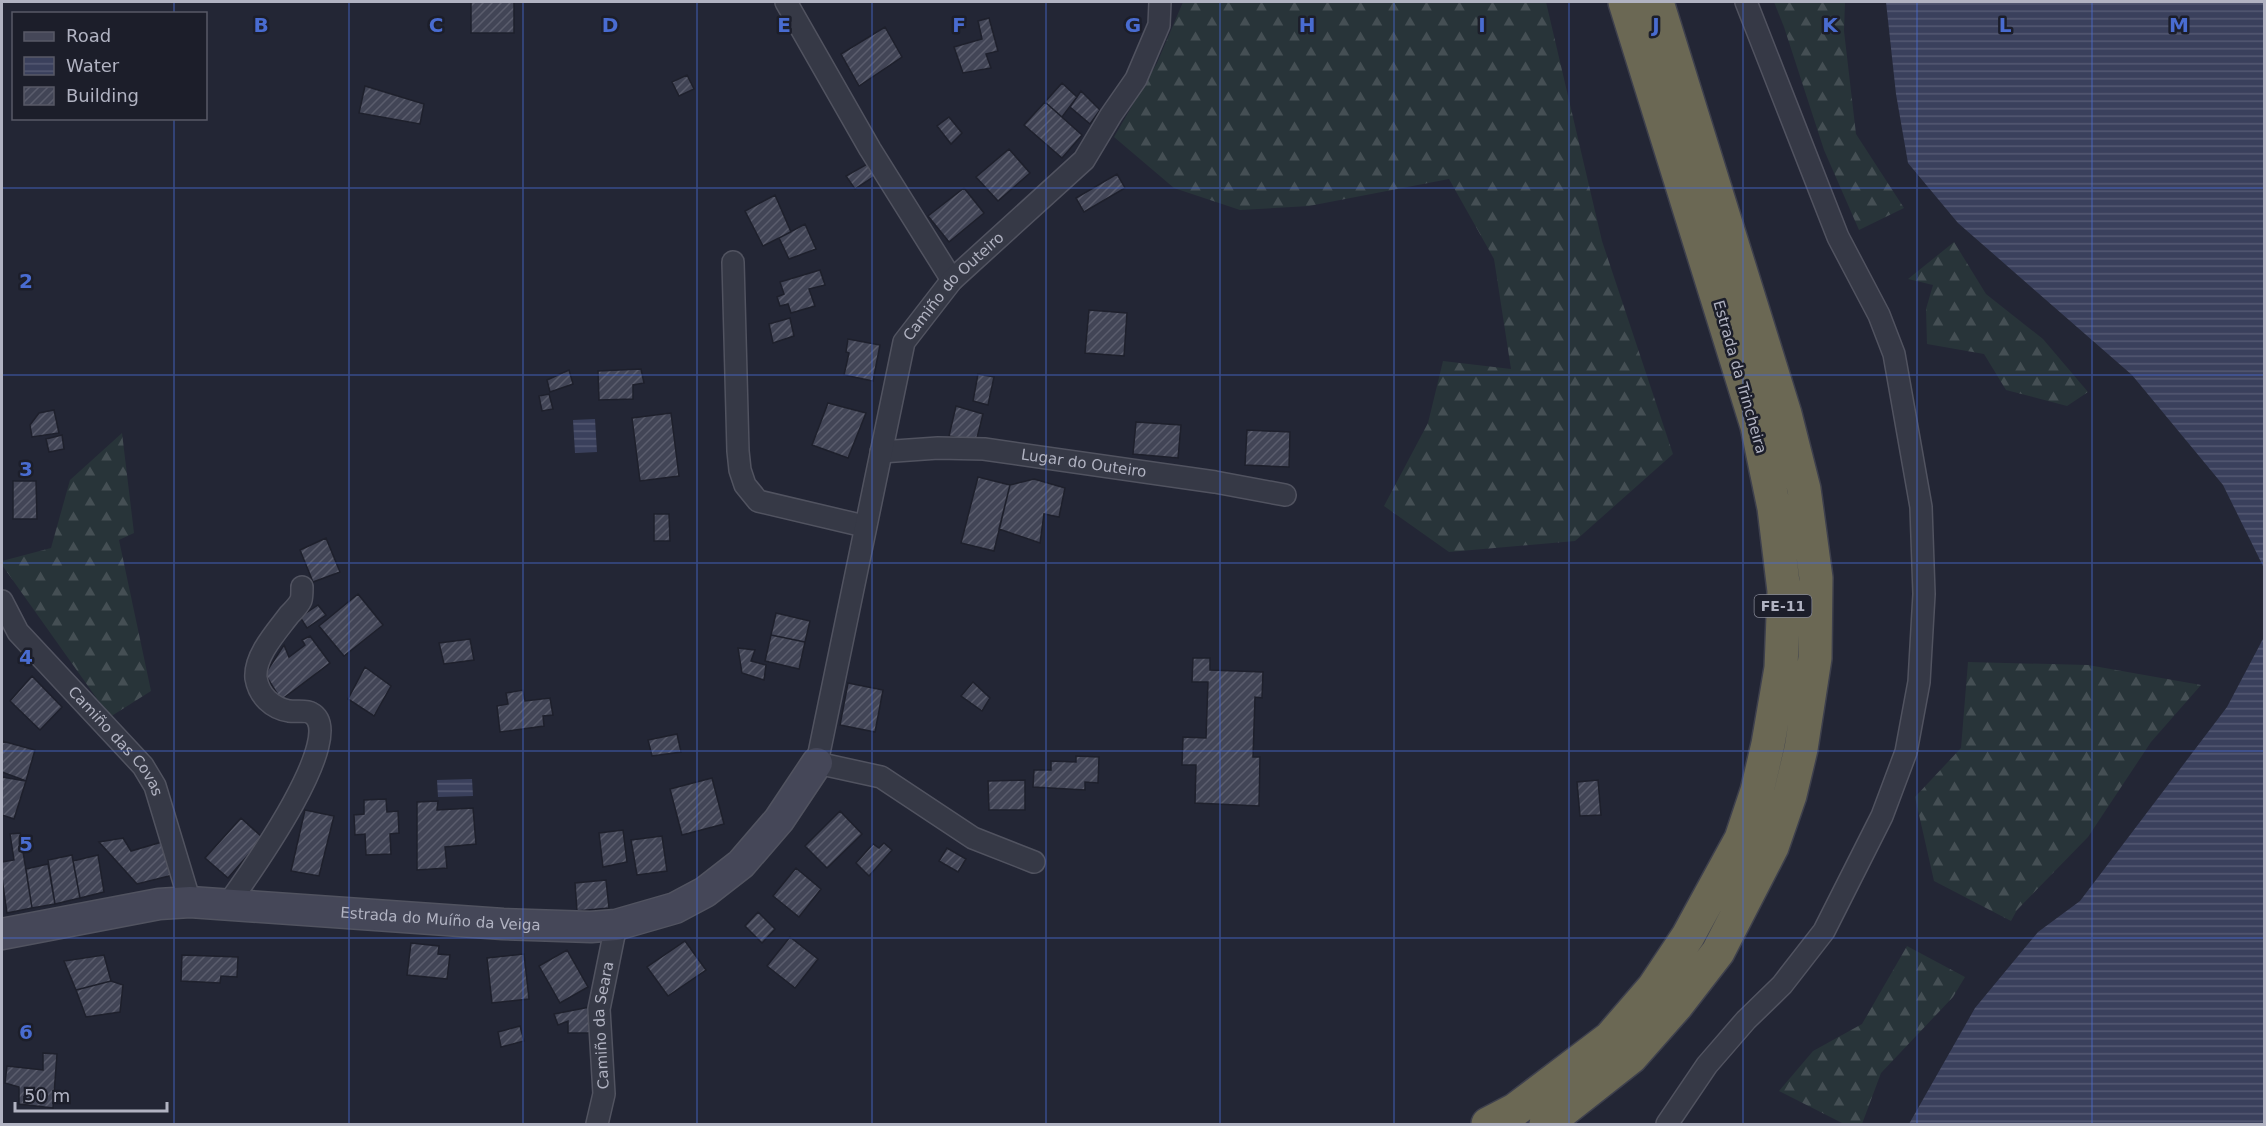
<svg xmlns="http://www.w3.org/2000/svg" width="2266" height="1126" font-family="'DejaVu Sans',sans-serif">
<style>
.forest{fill:url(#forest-firs)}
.water{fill:url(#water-rules)}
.building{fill:url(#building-hatch);stroke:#1e202c;stroke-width:1.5}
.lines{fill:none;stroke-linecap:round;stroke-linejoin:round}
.street-casing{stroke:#515360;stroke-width:24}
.secondary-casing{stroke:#515360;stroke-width:33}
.highway-casing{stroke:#3e404d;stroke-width:36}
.street{stroke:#363946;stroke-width:21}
.secondary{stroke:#454758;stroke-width:30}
.highway{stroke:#6b6854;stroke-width:33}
.grid{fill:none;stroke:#496cd1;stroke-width:1.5;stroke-opacity:0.55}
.labels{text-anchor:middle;stroke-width:5;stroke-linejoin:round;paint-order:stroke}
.shield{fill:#1c1e2a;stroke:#848694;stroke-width:1.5}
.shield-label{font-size:14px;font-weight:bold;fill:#b1b3c2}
.street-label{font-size:15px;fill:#b1b3c2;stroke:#1c1e2a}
.grid-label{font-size:20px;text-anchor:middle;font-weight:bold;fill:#496cd1;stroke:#1c1e2a;stroke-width:5;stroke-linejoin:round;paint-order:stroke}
</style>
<defs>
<pattern id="forest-firs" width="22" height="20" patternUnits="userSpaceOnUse" patternTransform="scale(1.5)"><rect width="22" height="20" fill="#283439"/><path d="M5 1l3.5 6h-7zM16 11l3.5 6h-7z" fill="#454f54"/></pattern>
<pattern id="water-rules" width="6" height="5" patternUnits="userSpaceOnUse" patternTransform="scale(1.5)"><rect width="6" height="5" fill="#3a405c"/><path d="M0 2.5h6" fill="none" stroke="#545972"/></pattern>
<pattern id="building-hatch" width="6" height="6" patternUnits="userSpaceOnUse" patternTransform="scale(1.5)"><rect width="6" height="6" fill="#424556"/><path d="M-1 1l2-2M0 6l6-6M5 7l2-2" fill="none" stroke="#5b5d6d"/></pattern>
</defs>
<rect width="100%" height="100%" fill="#232635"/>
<!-- forest -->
<path class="forest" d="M 1183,2 L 1546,2 L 1602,241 L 1673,454 L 1575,541 L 1449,552 L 1384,506 L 1428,423 L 1443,361 L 1511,369 L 1494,259 L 1449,179 L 1309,206 L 1240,210 L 1174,188 L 1114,137 L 1157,63 Z
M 1774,2 L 1845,2 L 1844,31 L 1856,134 L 1904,208 L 1859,230 L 1824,150 L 1784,27 Z
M 1954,242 L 1986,294 L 2043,339 L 2088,392 L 2067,406 L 2006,390 L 1984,354 L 1927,344 L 1926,309 L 1933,285 L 1908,279 Z
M 122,433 L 134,533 L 119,540 L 151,691 L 110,717 L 2,565 L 2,561 L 51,548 L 70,480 Z
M 1968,662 L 2088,665 L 2201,685 L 2151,742 L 2088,837 L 2017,910 L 2011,921 L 1934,881 L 1915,797 L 1961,748 Z
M 1907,946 L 1965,977 L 1953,997 L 1881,1073 L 1862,1124 L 1844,1124 L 1779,1091 L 1813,1051 L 1862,1024 Z"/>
<!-- water -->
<path class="water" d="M 1886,2 L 2264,2 L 2264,568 L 2223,485 L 2132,375 L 1958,223 L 1908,163 L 1896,94 Z
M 595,419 L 597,452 L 575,453 L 573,420 Z
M 2264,637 L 2264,1124 L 1909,1124 L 1975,1008 L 2038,932 L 2080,901 L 2227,707 Z
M 472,779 L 473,796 L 438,797 L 437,780 Z"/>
<!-- building -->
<path class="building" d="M 471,2 L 514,2 L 514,33 L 471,33 Z
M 989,18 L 998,51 L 986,54 L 991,68 L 963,73 L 954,47 L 982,39 L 978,21 Z
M 885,27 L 902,57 L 859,86 L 841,54 Z
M 687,75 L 694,89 L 679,96 L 672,82 Z
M 1062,83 L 1077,97 L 1062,117 L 1045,102 Z
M 365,86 L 424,104 L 420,124 L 359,113 Z
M 1081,91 L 1100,110 L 1090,124 L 1070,107 Z
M 1045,102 L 1082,135 L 1062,158 L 1024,125 Z
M 949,117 L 962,133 L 951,144 L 937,126 Z
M 1009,149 L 1030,173 L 998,201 L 976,177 Z
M 869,163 L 875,176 L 855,189 L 846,176 Z
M 1117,174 L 1125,188 L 1084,212 L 1076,198 Z
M 964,188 L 984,213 L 949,242 L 928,216 Z
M 775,195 L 791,232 L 763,246 L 745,211 Z
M 805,224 L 816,249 L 789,259 L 779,238 Z
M 820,270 L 825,285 L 809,289 L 815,306 L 791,313 L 788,304 L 780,306 L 777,297 L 784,294 L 780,282 Z
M 1089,310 L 1127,313 L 1124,356 L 1085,353 Z
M 790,318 L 794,336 L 773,343 L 769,324 Z
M 848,339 L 880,345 L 873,381 L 844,375 L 849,353 L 846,352 Z
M 641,369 L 644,383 L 633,385 L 633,399 L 599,400 L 598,371 Z
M 569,370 L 573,384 L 550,392 L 547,380 Z
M 978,374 L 994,377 L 988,405 L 973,401 Z
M 549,394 L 553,409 L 542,411 L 539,396 Z
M 828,403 L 866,413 L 848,458 L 812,445 Z
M 956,406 L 983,414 L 976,442 L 949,436 Z
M 54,410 L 59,433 L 32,437 L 30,425 L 39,413 Z
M 671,413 L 679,476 L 640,481 L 632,418 Z
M 1136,422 L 1181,425 L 1178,458 L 1133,454 Z
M 1247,430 L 1290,432 L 1289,467 L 1245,465 Z
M 62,435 L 64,449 L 49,452 L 46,439 Z
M 978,477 L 1010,485 L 994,551 L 961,543 Z
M 1034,479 L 1065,488 L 1059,517 L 1044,514 L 1040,543 L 999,529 L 1010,485 Z
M 13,481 L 36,481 L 37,519 L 13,519 Z
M 654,514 L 669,514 L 670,541 L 654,541 Z
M 326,538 L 340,572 L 313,582 L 300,550 Z
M 358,594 L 383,625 L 344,656 L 319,626 Z
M 318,605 L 326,615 L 307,628 L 300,617 Z
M 776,613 L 810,621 L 805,642 L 771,635 Z
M 771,635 L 805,642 L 799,669 L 765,661 Z
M 310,636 L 330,663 L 281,700 L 265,674 L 284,645 L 289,657 L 305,645 L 302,640 Z
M 470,639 L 474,660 L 444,664 L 439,643 Z
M 738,648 L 755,650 L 751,661 L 766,665 L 764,680 L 742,673 Z
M 1193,658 L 1210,658 L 1210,670 L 1263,672 L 1262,698 L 1255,697 L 1253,757 L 1260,757 L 1259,806 L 1195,803 L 1196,765 L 1182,765 L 1183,737 L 1206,738 L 1208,682 L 1192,682 Z
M 365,667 L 391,686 L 374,716 L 348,699 Z
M 32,676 L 62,707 L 40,730 L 10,701 Z
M 973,682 L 990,698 L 982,711 L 961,696 Z
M 848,683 L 883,690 L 875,732 L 840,725 Z
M 523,690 L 525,701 L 550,698 L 553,715 L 543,716 L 544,726 L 500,732 L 497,706 L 508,704 L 506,693 Z
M 677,734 L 681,752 L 652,756 L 648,740 Z
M 2,741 L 35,750 L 26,781 L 2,772 Z
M 1076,756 L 1099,757 L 1098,783 L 1085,782 L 1085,790 L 1033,787 L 1034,770 L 1051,770 L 1051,761 L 1076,762 Z
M 2,777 L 26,781 L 14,819 L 2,815 Z
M 712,778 L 724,824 L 682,835 L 670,789 Z
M 1025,780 L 1025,810 L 989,810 L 988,781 Z
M 1598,780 L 1601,815 L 1580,816 L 1577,782 Z
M 386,799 L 387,812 L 398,811 L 399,833 L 390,834 L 391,854 L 366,855 L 365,834 L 355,835 L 354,815 L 364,814 L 364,800 Z
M 438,801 L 437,810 L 473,808 L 476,844 L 445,847 L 447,868 L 417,870 L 417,802 Z
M 305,810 L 334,816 L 319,876 L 291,871 Z
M 840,811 L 862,834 L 827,868 L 805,846 Z
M 241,818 L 263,838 L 228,878 L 205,858 Z
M 623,830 L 627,862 L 603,867 L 599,833 Z
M 20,833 L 32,908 L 7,913 L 2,878 L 2,862 L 14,860 L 10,834 Z
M 662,836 L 667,871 L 637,875 L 631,840 Z
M 123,838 L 131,851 L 162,842 L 173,875 L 137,884 L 99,842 Z
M 884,843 L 892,850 L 869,876 L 856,863 L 873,844 L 879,848 Z
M 947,848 L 966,859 L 958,872 L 939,861 Z
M 72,855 L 80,898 L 55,904 L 48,860 Z
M 98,855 L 104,892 L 80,898 L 73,861 Z
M 48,864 L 55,904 L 32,908 L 26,869 Z
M 796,868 L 821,889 L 799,917 L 773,896 Z
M 606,880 L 609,908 L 577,911 L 575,883 Z
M 758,912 L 775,929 L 762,943 L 745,926 Z
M 790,937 L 818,959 L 795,988 L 767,966 Z
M 685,941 L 706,970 L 668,996 L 647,967 Z
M 411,943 L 439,946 L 438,954 L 450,955 L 447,979 L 407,975 Z
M 567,950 L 588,987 L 560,1003 L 539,966 Z
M 524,954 L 529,999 L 492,1003 L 487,958 Z
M 104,955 L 111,981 L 76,990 L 64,961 Z
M 182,955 L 238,957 L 237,977 L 221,976 L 220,983 L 181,981 Z
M 111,981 L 123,985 L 120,1012 L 86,1017 L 76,990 Z
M 590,1007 L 590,1033 L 568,1033 L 568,1021 L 558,1025 L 554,1014 Z
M 520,1026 L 524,1041 L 501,1047 L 498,1032 Z
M 43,1053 L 57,1054 L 53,1108 L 19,1104 L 19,1087 L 5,1083 L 7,1066 L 43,1070 Z"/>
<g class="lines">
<!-- street casing -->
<g class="street-casing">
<g id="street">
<path d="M 786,2 L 870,149 L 952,280"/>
<path d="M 733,262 L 738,451 L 740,470 L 745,485 L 758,501 L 864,526"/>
<path id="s1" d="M 881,452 L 938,448 L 984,449 L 1215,482 L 1285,495"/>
<path id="s2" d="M 2,601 L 18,632 L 143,766 L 155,786 L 190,902"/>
<path id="s3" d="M 1034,862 L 973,838 L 881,777 L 817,763 L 904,342 L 952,280 L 1084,160 L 1111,115 L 1136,79 L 1159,25 L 1160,2"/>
<path d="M 228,904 C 245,880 351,734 311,713 C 306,710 296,712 289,711 C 272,708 259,696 256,678 C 254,656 277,631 289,615 C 293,611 299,605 301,600 C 302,597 302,591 302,587"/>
<path id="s4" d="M 597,1124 L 604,1094 L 599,1009 L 616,925"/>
<path d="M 1667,1124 L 1707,1065 L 1746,1020 L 1782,985 L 1824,931 L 1882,816 L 1906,752 L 1919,682 L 1924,594 L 1921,507 L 1894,354 L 1879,315 L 1838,237 L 1746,2"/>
</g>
</g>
<!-- secondary casing -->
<g class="secondary-casing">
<g id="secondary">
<path id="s5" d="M 2,934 L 159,904 L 190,902 L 503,924 L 591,927 L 616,925 L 675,908 L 705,892 L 741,864 L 779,820 L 817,763"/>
</g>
</g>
<!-- highway casing -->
<g class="highway-casing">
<path id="highway" d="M 1488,1124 L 1515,1110 L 1610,1038 L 1654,987 L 1688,936 L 1741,839 L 1757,791 L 1768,744 L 1781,668 L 1784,591 L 1774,508 L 1757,426 L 1625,2
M 1546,1124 L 1631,1057 L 1677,1005 L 1718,952 L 1772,847 L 1790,795 L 1801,749 L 1815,658 L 1816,578 L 1804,489 L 1785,414 L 1657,2"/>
</g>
<!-- street -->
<use href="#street" class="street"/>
<!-- secondary -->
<use href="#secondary" class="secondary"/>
<!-- highway -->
<use href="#highway" class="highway"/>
</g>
<!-- grid -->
<path class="grid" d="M 174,2 L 174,14M 349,2 L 349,1124M 523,2 L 523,1124M 697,2 L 697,1124M 872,2 L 872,1124M 1046,2 L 1046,1124M 1220,2 L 1220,1124M 1394,2 L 1394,1124M 1569,2 L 1569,1124M 1743,2 L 1743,1124M 1917,2 L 1917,1124M 2092,2 L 2092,1124M 174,118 L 174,1124M 2,188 L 2264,188M 2,375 L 2264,375M 2,563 L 2264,563M 2,751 L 2264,751M 2,938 L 2264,938"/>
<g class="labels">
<!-- shield labels -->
<rect class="shield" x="1754.5" y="595" width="57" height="22" rx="4.5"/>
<g class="shield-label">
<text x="1783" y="611">FE-11</text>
</g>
<!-- street labels -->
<g class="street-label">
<text dy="5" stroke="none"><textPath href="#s3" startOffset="746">Camiño do Outeiro</textPath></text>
<text transform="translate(1740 377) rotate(74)" y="5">Estrada da Trincheira</text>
<text dy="5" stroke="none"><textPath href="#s1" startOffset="204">Lugar do Outeiro</textPath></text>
<text dy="5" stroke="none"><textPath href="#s2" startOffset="182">Camiño das Covas</textPath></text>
<text dy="5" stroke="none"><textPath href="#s5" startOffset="442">Estrada do Muíño da Veiga</textPath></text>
<text dy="5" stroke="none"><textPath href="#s4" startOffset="100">Camiño da Seara</textPath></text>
</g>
</g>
<g class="grid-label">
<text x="261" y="32">B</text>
<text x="436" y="32">C</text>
<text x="610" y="32">D</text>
<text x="784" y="32">E</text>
<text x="959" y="32">F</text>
<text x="1133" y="32">G</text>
<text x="1307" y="32">H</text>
<text x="1482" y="32">I</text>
<text x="1656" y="32">J</text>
<text x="1830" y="32">K</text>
<text x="2005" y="32">L</text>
<text x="2179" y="32">M</text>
<text x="26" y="288">2</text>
<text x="26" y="476">3</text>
<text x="26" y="664">4</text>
<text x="26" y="851">5</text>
<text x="26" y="1039">6</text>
</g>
<!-- border -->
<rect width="2266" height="1126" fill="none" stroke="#b1b3c2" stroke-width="6"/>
<!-- legend -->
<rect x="12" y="12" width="195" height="108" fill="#1c1e2a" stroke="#585a67" stroke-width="1.5"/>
<rect x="24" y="32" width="30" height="9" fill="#454758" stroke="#585a67" stroke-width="1.5"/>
<text x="66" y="42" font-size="18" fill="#b1b3c2">Road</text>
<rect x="24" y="57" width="30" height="18" fill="url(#water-rules)" stroke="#585a67" stroke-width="1.5"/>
<text x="66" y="72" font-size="18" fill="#b1b3c2">Water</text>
<rect x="24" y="87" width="30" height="18" fill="url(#building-hatch)" stroke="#585a67" stroke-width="1.5"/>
<text x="66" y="102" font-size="18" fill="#b1b3c2">Building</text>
<!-- scale -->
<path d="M15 1102v9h152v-9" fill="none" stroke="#b1b3c2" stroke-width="3"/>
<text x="24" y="1102" font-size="18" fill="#b1b3c2" stroke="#1c1e2a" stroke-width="4.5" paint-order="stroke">50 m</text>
</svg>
